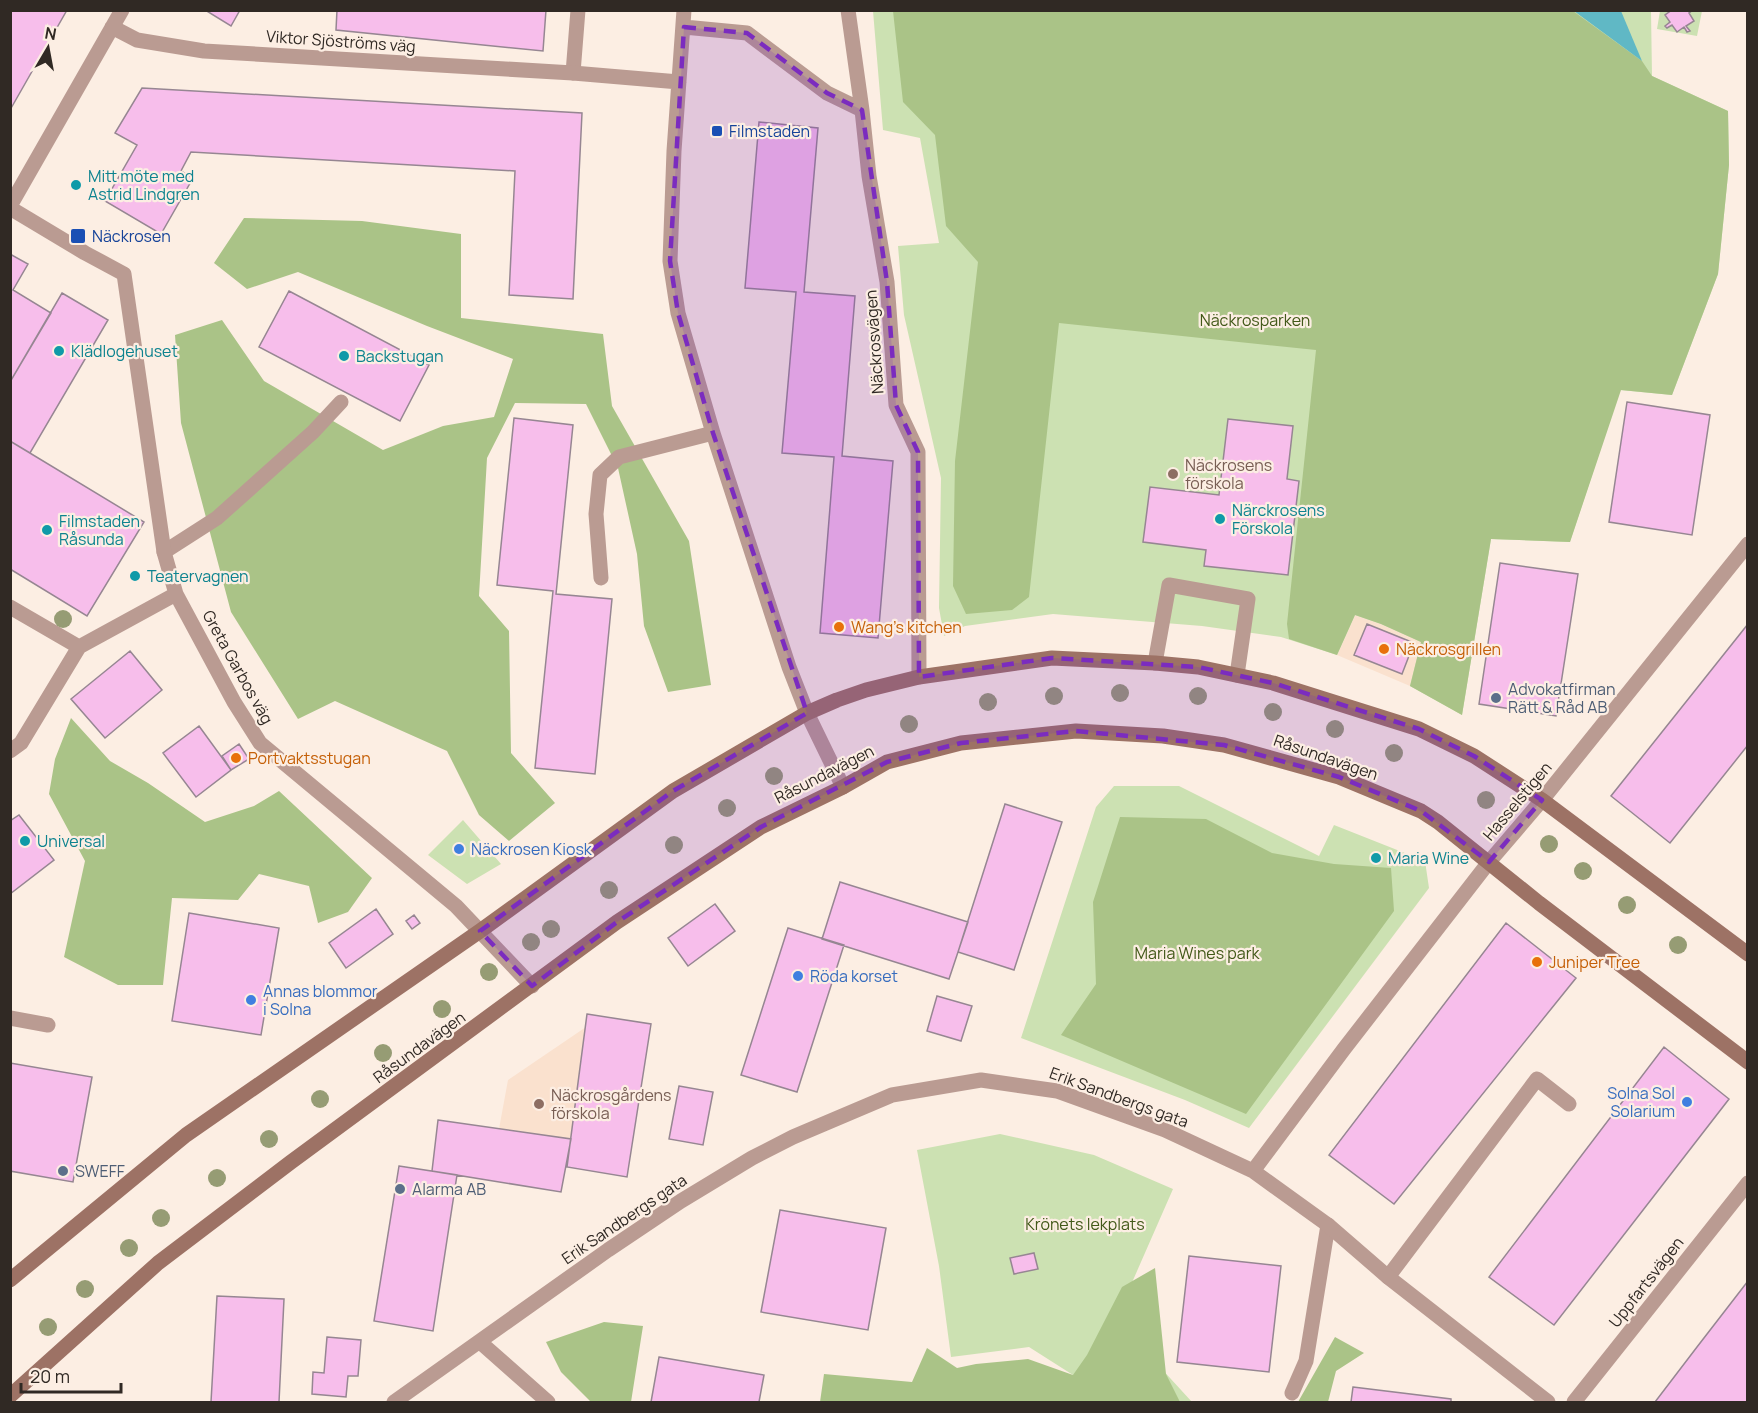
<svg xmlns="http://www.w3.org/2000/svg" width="1758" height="1413" font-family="Manrope,sans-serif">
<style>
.built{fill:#fae1ce}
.green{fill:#cce1b2}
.forest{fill:#aac387}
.water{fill:#60b8c5}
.building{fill:#f7beeb;stroke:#968692;stroke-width:1.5}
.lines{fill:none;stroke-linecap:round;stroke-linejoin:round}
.lane{stroke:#ba9b92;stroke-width:15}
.street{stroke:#ba9b92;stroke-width:15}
.secondary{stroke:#9d7265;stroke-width:15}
.tree{fill:#969c74}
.marked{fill:#7b2cbf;fill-opacity:0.2;stroke:#7b2cbf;stroke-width:4.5;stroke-dasharray:12 8;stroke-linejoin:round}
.transit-dot{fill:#1a4fb4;stroke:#fceee3;stroke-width:2}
.culture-dot{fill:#0f9aa8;stroke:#fceee3;stroke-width:2}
.education-dot{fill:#8d6e63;stroke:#fceee3;stroke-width:2}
.food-dot{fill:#e8710a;stroke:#fceee3;stroke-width:2}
.service-dot{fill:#5c6f8a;stroke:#fceee3;stroke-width:2}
.shop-dot{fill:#3f7fe0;stroke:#fceee3;stroke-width:2}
.labels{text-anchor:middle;stroke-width:4.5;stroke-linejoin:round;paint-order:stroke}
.street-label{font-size:16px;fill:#302924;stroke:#fceee3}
.transit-label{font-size:16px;fill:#164399;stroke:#fceee3;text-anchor:start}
.culture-label{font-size:16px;fill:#0d838f;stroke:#fceee3;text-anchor:start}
.park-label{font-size:16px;fill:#425919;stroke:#fceee3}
.education-label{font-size:16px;fill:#785e54;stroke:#fceee3;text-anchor:start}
.food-label{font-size:16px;fill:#c56008;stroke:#fceee3;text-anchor:start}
.service-label{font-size:16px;fill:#4e5e75;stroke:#fceee3;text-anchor:start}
.shop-label{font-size:16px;fill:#366cbe;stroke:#fceee3;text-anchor:start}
</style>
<rect width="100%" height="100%" fill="#fceee3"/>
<!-- built -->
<path class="built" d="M 1355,615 L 1381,624 L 1422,642 L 1410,686 L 1337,655 Z
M 586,1027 L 571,1139 L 499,1129 L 508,1080 Z"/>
<!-- green -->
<path class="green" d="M 873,11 L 1651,11 L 1652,76 L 1728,111 L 1729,165 L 1718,274 L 1672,395 L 1620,390 L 1570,542 L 1491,539 L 1462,715 L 1410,686 L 1421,642 L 1381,624 L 1355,615 L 1337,655 L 1281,637 L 1202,626 L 1053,614 L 965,626 L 944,636 L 939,608 L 941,478 L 904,315 L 898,246 L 939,243 L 920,138 L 883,130 Z
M 1660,11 L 1702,11 L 1697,36 L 1657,29 Z
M 1114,786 L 1179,786 L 1319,856 L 1334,825 L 1425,861 L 1429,888 L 1249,1128 L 1185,1100 L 1021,1038 L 1096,807 Z
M 463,820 L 501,864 L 467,884 L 428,855 Z
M 1000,1134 L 1094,1155 L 1173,1189 L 1116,1319 L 1192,1402 L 1103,1402 L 1073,1375 L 1029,1347 L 951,1357 L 939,1266 L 917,1150 Z"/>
<!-- forest -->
<path class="forest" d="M 893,11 L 1573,11 L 1642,61 L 1652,76 L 1728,111 L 1729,165 L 1718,274 L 1672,395 L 1621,390 L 1570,542 L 1491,539 L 1462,715 L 1410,686 L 1421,642 L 1381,624 L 1355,615 L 1337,655 L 1289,639 L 1287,624 L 1316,350 L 1059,323 L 1029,597 L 1012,610 L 966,614 L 953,586 L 955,461 L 978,262 L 946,226 L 935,135 L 903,102 Z
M 244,218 L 362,221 L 461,234 L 461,318 L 603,334 L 612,406 L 689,541 L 711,685 L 668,692 L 644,626 L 637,554 L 618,468 L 586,404 L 515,403 L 487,458 L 479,596 L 509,631 L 511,753 L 555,803 L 509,841 L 479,815 L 447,751 L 335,701 L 298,719 L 231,612 L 181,423 L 175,335 L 222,320 L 264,381 L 383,450 L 443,426 L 494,417 L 513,359 L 427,326 L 298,272 L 247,289 L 214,263 Z
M 71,718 L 110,761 L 148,783 L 205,822 L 254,806 L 279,791 L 372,878 L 348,912 L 318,923 L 309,886 L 259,874 L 238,900 L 172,898 L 163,985 L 118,985 L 64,957 L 85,861 L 49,794 L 55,759 Z
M 1120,817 L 1206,819 L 1272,853 L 1334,864 L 1391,868 L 1394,911 L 1246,1114 L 1061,1035 L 1096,984 L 1093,902 Z
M 1155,1268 L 1166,1374 L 1180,1402 L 820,1402 L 824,1374 L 912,1382 L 927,1348 L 957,1368 L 976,1364 L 1028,1359 L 1073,1375 L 1087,1355 L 1122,1287 Z
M 604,1322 L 643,1326 L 631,1402 L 591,1402 L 561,1372 L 546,1342 Z
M 1335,1337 L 1364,1353 L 1336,1371 L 1328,1402 L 1298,1402 Z"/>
<!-- water -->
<path class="water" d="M 1574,11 L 1621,11 L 1642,61 Z"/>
<!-- building -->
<path class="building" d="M 11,10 L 67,10 L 10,110 L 10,12 Z
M 205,10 L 240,10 L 231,26 Z
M 337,10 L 546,10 L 543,51 L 336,30 Z
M 1672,10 L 1693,10 L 1689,13 L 1694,21 L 1686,26 L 1690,31 L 1687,32 L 1684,27 L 1677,32 L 1672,25 L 1667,28 L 1665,26 L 1670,22 L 1665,15 Z
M 142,88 L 582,113 L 573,299 L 509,295 L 515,171 L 191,152 L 181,171 L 193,178 L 161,234 L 105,201 L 137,145 L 115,133 Z
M 759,122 L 818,128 L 804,292 L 855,296 L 842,456 L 893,461 L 878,638 L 820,633 L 834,457 L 782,453 L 796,292 L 745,288 Z
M 10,254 L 28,264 L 13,290 L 51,313 L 10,382 Z
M 289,291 L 429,365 L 400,421 L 259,347 Z
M 62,293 L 108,320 L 30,453 L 10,441 L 10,382 Z
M 1627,402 L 1710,415 L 1692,535 L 1609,522 Z
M 514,418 L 573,425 L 556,594 L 612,599 L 595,774 L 535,768 L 553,591 L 497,585 Z
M 1228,419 L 1293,426 L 1287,479 L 1299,481 L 1288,575 L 1204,566 L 1206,550 L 1143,542 L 1150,487 L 1219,495 Z
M 10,441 L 144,522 L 87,616 L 10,569 Z
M 1500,563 L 1578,574 L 1556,716 L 1479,704 Z
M 1367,624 L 1414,643 L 1402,674 L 1354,655 Z
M 1748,624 L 1748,745 L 1670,843 L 1611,796 Z
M 130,651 L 162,690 L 105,738 L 71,699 Z
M 199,726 L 231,770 L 196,797 L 163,753 Z
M 239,744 L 249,759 L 231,770 L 222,756 Z
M 1005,804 L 1062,822 L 1014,970 L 958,952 Z
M 19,815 L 54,860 L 10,894 L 10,821 Z
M 840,882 L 968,922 L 949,979 L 822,939 Z
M 715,904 L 735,931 L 688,966 L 668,938 Z
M 376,909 L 393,934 L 346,968 L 329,943 Z
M 189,913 L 279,928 L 261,1035 L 172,1021 Z
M 414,915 L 420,923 L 412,929 L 406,921 Z
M 1506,923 L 1576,978 L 1394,1204 L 1329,1155 Z
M 788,928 L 844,945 L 797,1092 L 741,1075 Z
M 937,996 L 972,1006 L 961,1041 L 927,1031 Z
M 587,1014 L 651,1024 L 627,1177 L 567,1167 Z
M 1664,1047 L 1729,1099 L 1554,1325 L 1489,1277 Z
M 10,1063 L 92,1077 L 73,1182 L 10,1171 Z
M 679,1086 L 713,1092 L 703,1145 L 669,1139 Z
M 438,1120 L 571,1139 L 561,1192 L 432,1171 Z
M 399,1166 L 457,1175 L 433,1331 L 374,1321 Z
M 780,1210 L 886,1228 L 868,1330 L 761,1312 Z
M 1034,1253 L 1038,1269 L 1014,1274 L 1010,1258 Z
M 1189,1256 L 1281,1266 L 1269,1372 L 1177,1362 Z
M 1748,1281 L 1748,1402 L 1655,1402 L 1697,1347 Z
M 217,1296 L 284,1299 L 279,1402 L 211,1402 Z
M 327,1337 L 361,1340 L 358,1376 L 348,1376 L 346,1397 L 312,1394 L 313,1372 L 324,1373 Z
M 659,1357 L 764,1375 L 759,1402 L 651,1402 Z
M 1353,1387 L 1451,1399 L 1451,1402 L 1351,1402 Z"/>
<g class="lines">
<!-- lane -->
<path class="lane" d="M 573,73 L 578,10
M 164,552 L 217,518 L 313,432 L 341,402
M 1155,663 L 1169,585 L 1248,599 L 1237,675
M 10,1018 L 48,1025
M 1388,1277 L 1537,1079 L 1569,1104
M 1292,1393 L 1306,1361 L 1328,1225"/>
<!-- street -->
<path class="street" d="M 684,10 L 674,151 L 670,261 L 678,313 L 713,433 L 789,667 L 807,713 L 843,787
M 848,10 L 862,110 L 869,176 L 887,282 L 896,405 L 918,452 L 919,677
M 112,27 L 137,40 L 204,51 L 573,73 L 679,82
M 684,27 L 747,33 L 827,93 L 862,110
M 10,206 L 122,10
M 10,208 L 85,253 L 124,274 L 164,552 L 176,594 L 234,702 L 260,743 L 456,906 L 532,986
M 601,578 L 596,514 L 600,475 L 619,457 L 713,433
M 10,607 L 79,647
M 10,751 L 21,743 L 79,647 L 176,594
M 1253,1171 L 1344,1049 L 1489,862 L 1542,800 L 1748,544
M 480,1342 L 548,1402
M 394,1402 L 608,1250 L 681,1201 L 752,1158 L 793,1137 L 892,1095 L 981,1080 L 1057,1091 L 1165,1130 L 1253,1171 L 1328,1225 L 1388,1277 L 1548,1402
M 1574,1402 L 1748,1183"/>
<!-- secondary -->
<path class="secondary" d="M 10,1280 L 186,1135 L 480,931 L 673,791 L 807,713 L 837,700 L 866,690 L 919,677 L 1052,658 L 1155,663 L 1198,667 L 1273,683 L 1419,729 L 1474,756 L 1542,800 L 1748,954
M 10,1396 L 158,1263 L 291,1162 L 617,922 L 761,827 L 843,787 L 887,762 L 961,743 L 1076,731 L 1163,736 L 1224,745 L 1339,777 L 1421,811 L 1438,822 L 1539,903 L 1748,1062"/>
</g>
<!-- trees -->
<g class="tree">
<circle cx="63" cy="619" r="9"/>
<circle cx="1120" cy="693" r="9"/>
<circle cx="1054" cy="696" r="9"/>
<circle cx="1198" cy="696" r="9"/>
<circle cx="988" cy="702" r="9"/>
<circle cx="1273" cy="712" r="9"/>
<circle cx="909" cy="724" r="9"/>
<circle cx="1335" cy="729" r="9"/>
<circle cx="1394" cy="753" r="9"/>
<circle cx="774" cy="776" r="9"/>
<circle cx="1486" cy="800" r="9"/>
<circle cx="727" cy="808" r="9"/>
<circle cx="1549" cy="844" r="9"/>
<circle cx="674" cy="845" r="9"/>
<circle cx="1583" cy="871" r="9"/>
<circle cx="609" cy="890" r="9"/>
<circle cx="1627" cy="905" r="9"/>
<circle cx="551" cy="929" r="9"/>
<circle cx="531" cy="942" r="9"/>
<circle cx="1678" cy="945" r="9"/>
<circle cx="489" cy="972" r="9"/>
<circle cx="442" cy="1009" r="9"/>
<circle cx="383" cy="1053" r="9"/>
<circle cx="320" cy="1099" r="9"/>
<circle cx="269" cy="1139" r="9"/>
<circle cx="217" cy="1178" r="9"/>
<circle cx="161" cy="1218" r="9"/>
<circle cx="129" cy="1248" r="9"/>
<circle cx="85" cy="1289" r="9"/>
<circle cx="48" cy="1327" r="9"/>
</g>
<!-- marked area -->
<path class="marked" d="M 684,27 L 747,33 L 827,93 L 862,110 L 887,282 L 896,405 L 918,452 L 919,677 L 1052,658 L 1198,667 L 1273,683 L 1419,729 L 1474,756 L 1542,800 L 1489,862 L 1421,811 L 1339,777 L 1224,745 L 1076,731 L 961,743 L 887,762 L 761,827 L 617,922 L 532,986 L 480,931 L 673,791 L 807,713 L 713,433 L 678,313 L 670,261 Z"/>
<!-- markers -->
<g class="transit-dot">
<rect x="711" y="125" width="12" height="12" rx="3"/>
<rect x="70" y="228" width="16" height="16" rx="3"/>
</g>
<g class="culture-dot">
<circle cx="76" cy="185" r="6"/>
<circle cx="59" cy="351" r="6"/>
<circle cx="344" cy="356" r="6"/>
<circle cx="1220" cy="519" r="6"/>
<circle cx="47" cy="530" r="6"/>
<circle cx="135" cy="576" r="6"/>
<circle cx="25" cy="841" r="6"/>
<circle cx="1376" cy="858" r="6"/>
</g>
<g class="education-dot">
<circle cx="1173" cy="474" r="6"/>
<circle cx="539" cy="1104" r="6"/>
</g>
<g class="food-dot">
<circle cx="839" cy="627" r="6"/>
<circle cx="1384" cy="649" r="6"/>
<circle cx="236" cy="758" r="6"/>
<circle cx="1537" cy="962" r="6"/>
</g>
<g class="service-dot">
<circle cx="1496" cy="698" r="6"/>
<circle cx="63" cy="1171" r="6"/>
<circle cx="400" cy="1189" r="6"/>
</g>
<g class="shop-dot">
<circle cx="459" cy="849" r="6"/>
<circle cx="798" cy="976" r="6"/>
<circle cx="251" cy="1000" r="6"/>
<circle cx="1687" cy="1102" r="6"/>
</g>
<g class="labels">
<!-- street labels -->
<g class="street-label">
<text transform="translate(341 41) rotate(4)" y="6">Viktor Sjöströms väg</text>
<text transform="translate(874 342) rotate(-94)" y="6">Näckrosvägen</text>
<text transform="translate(238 667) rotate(61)" y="6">Greta Garbos väg</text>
<text transform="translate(1326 757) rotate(19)" y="6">Råsundavägen</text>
<text transform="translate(824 774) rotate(-27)" y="6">Råsundavägen</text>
<text transform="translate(1517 801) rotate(-50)" y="6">Hasselstigen</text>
<text transform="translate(419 1047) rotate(-36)" y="6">Råsundavägen</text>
<text transform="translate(1119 1097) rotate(20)" y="6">Erik Sandbergs gata</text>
<text transform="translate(624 1219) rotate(-34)" y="6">Erik Sandbergs gata</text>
<text transform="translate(1646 1282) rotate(-52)" y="6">Uppfartsvägen</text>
</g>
<!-- transit labels -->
<g class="transit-label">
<text x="729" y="137">Filmstaden</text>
<text x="92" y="242">Näckrosen</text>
</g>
<!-- culture labels -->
<g class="culture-label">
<text x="88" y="182">Mitt möte med<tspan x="88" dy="18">Astrid Lindgren</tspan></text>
<text x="71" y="357">Klädlogehuset</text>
<text x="356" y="362">Backstugan</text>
<text x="1232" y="516">Närckrosens<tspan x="1232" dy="18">Förskola</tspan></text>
<text x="59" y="527">Filmstaden<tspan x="59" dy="18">Råsunda</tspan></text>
<text x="147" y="582">Teatervagnen</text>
<text x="37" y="847">Universal</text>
<text x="1388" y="864">Maria Wine</text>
</g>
<!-- park labels -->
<g class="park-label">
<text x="1255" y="326">Näckrosparken</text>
<text x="1197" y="959">Maria Wines park</text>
<text x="1085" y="1230">Krönets lekplats</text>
</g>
<!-- education labels -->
<g class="education-label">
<text x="1185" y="471">Näckrosens<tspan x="1185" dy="18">förskola</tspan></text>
<text x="551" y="1101">Näckrosgårdens<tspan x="551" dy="18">förskola</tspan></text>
</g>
<!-- food labels -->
<g class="food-label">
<text x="851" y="633">Wang's kitchen</text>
<text x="1396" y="655">Näckrosgrillen</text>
<text x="248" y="764">Portvaktsstugan</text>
<text x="1549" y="968">Juniper Tree</text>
</g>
<!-- service labels -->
<g class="service-label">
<text x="1508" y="695">Advokatfirman<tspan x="1508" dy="18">Rätt &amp; Råd AB</tspan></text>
<text x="75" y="1177">SWEFF</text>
<text x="412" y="1195">Alarma AB</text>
</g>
<!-- shop labels -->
<g class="shop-label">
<text x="471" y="855">Näckrosen Kiosk</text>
<text x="810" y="982">Röda korset</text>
<text x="263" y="997">Annas blommor<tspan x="263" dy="18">i Solna</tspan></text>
<text x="1675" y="1099" text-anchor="end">Solna Sol<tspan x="1675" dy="18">Solarium</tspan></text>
</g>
</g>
<!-- border -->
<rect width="1758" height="1413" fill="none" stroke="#302924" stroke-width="24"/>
<!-- north arrow -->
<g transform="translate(48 48) rotate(10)" stroke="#fceee3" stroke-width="4.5" paint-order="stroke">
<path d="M0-4.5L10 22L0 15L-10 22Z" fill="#302924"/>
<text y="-9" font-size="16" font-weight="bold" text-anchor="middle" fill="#302924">N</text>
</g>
<!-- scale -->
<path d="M21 1383v9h100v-9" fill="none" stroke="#302924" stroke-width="3"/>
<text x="30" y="1383" font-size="18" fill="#302924" stroke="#fceee3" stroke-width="4.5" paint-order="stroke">20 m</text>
</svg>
